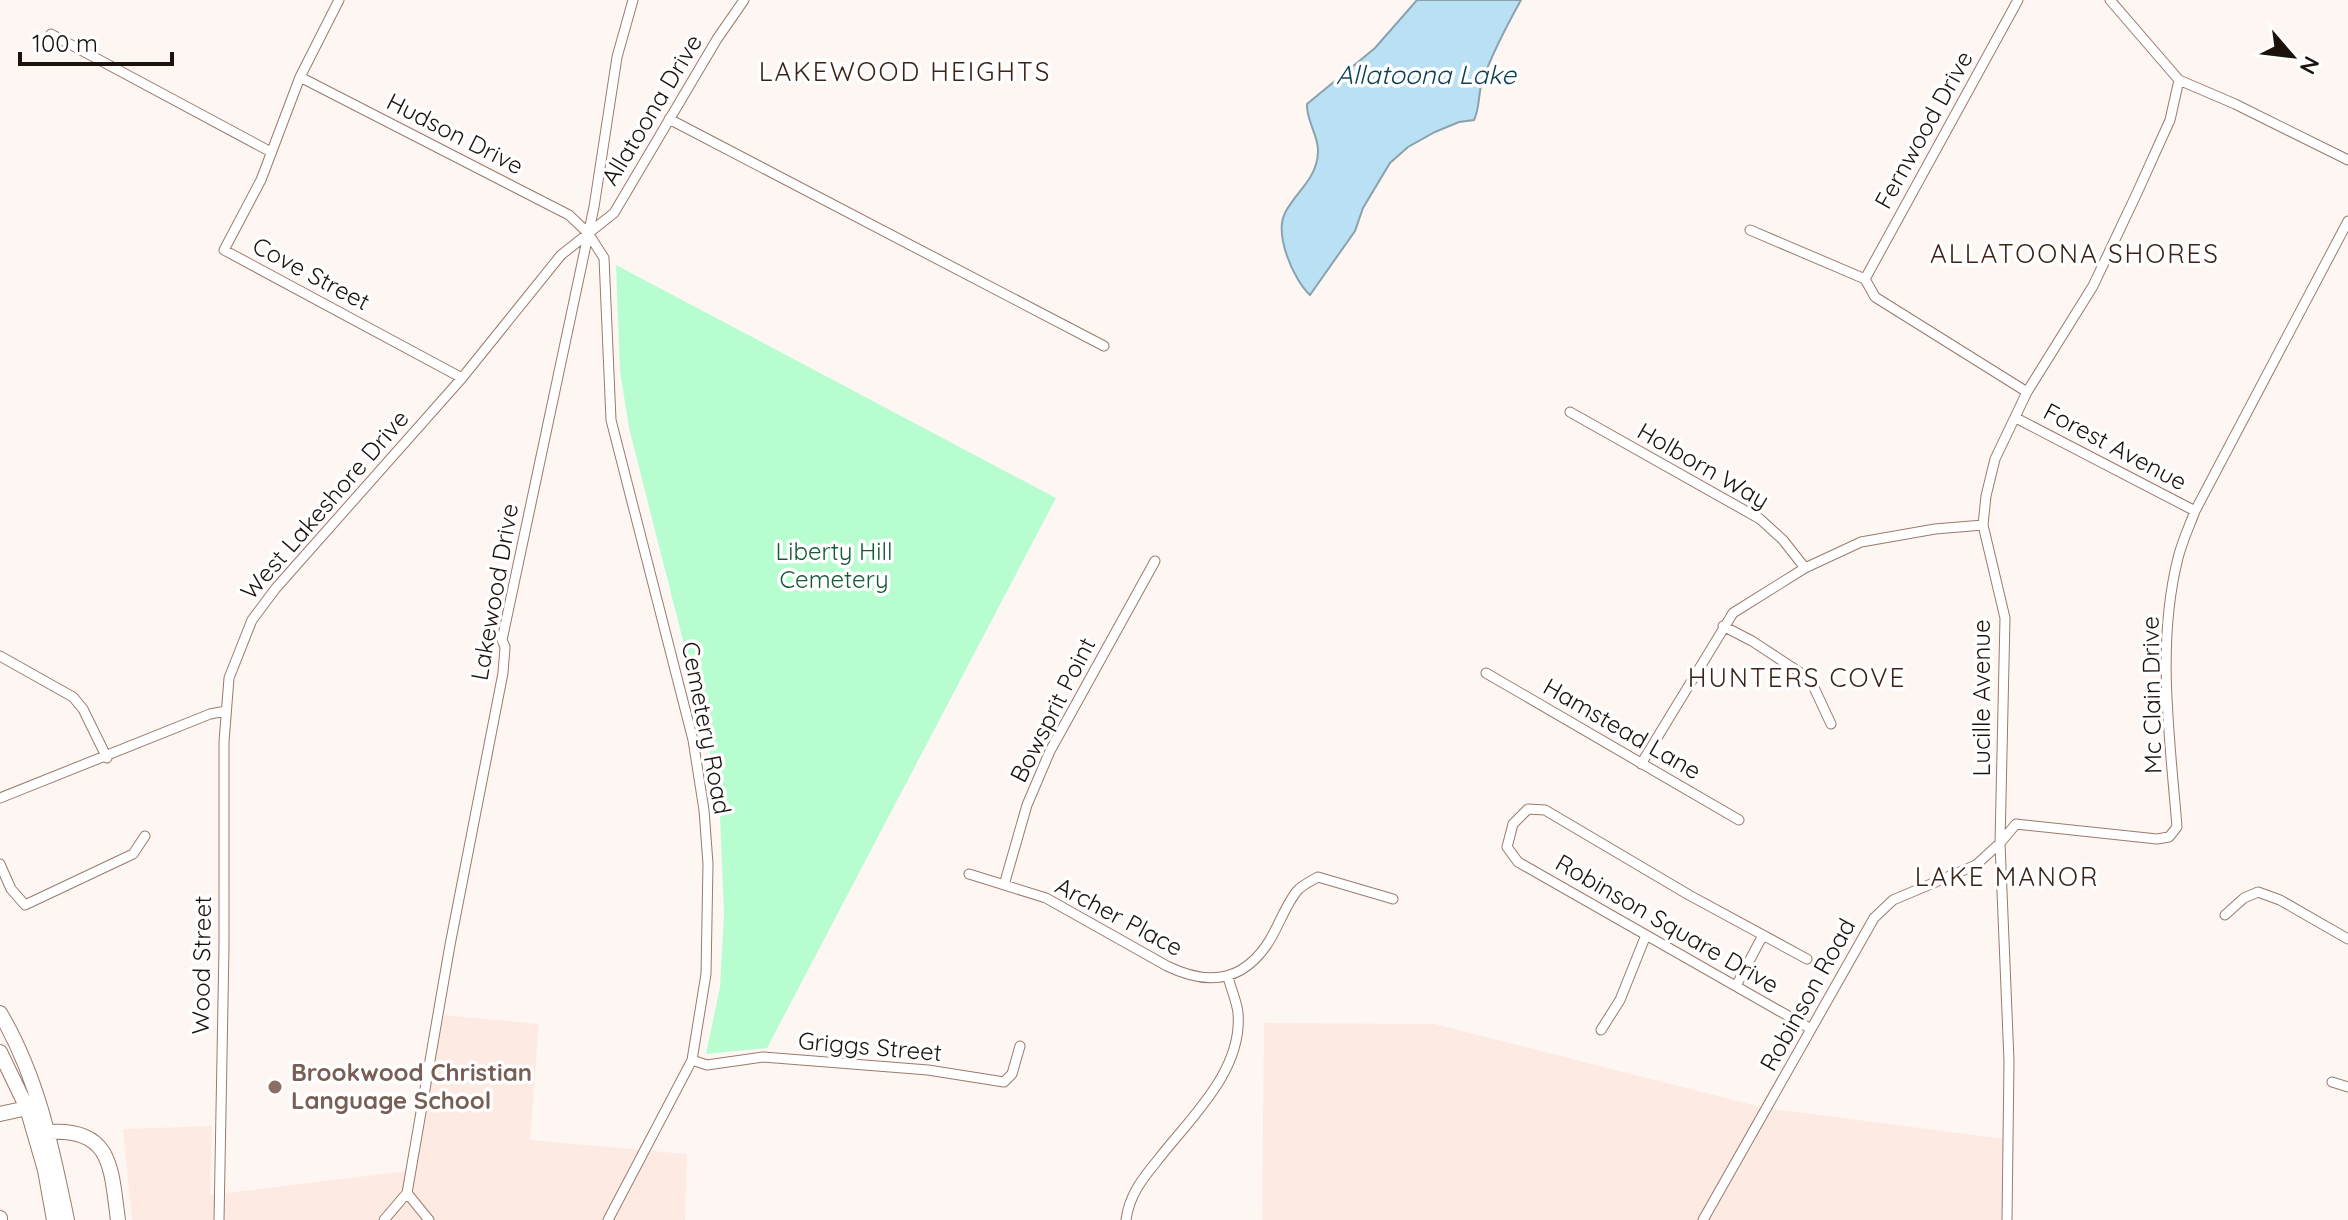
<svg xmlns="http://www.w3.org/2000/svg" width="2348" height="1220" font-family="Quicksand,sans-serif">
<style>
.built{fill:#fdebe3}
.green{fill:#b7fdcf}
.water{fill:#b9e0f3;stroke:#8aa2ae;stroke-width:2}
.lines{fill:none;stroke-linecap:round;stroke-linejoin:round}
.minor-casing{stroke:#9b7a6c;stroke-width:11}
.primary-casing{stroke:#9b7a6c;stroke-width:16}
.minor{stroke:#fff;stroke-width:9}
.primary{stroke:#fff;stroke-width:14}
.education-dot{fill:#8d6e63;stroke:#fff;stroke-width:3}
.labels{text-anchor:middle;stroke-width:7;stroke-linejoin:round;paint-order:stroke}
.street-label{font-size:24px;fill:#1d110c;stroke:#fff}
.park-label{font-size:24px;fill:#155b36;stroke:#fff}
.education-label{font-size:24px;font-weight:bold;fill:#785e54;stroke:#fff;text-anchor:start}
.neighbourhood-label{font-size:26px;letter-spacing:2px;fill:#3d2216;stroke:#fff}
.water-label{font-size:26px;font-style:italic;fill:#0c3f52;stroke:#fff}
</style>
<rect width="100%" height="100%" fill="#fef6f3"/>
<!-- built -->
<path class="built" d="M 442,1015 L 539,1024 L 530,1140 L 687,1154 L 685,1220 L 132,1220 L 123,1129 L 212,1126 L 210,1195 L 416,1170 Z
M 1264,1023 L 1435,1024 L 1765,1108 L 2005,1139 L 2006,1220 L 1262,1220 Z"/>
<!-- green -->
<path class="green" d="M 616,265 L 1056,498 L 767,1048 L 706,1054 L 720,987 L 724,914 L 720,815 L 707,735 L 629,428 L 620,371 Z"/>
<!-- water -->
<path class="water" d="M 1417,0 L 1521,0 C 1506,27 1492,53 1482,82 C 1478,95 1480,107 1474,120 L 1459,122 L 1435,132 L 1408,147 L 1390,163 L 1363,208 L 1355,231 L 1310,295 C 1293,279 1273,233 1286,211 C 1298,190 1317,178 1318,152 C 1319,136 1306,121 1307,104 L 1375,48 Z"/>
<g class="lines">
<!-- minor casing -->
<g class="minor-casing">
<path id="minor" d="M 339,0 L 300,77 L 261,180 L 224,250 L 462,378
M 2110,0 L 2179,80 L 2235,104 L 2348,160
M 51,34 L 271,152
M 300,77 L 569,215 L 588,233 L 604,258 L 611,420 L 693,740 L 704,810 L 708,864 L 706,974 L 692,1060 L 608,1220
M 669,119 L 1104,346
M 1750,230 L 1865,279 L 1875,297 L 2027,392
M 1865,279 L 2018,0
M 1570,412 L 1760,519 L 1783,540 L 1805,568
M 2016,418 L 2195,511
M 1723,626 L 1752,641 L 1810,679 L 1831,724
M 0,656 L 73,697 L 83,709 L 107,758
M 1486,673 L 1739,820
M 1641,764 L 1733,613 L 1805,568 L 1861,542 L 1935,529 L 1983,525
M 0,798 L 210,714 L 226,711
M 0,864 L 11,889 L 25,905 L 133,854 L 145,836
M 969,874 L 1046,898 L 1167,966 C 1206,985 1240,983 1266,946 C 1278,929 1284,907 1297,891 C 1302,885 1311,881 1318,877 L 1393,899
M 1004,885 L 1027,805 L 1050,751 L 1155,561
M 2225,915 L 2244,898 L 2258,892 L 2280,900 L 2348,939
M 1807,959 L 1689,895 L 1545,810 L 1528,809 L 1513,824 L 1507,847 L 1518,862 L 1811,1029
M 1736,986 L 1763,935
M 1601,1030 L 1620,1000 L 1646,935
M 692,1060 L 707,1065 L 763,1057 L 928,1070 L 1004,1082 L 1012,1074 L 1020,1046
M 2332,1082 L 2348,1087
M 407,1193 L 429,1220
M 219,1220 L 224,947 L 224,742 L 229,678 L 252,620 L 276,588 L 462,378 L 561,255 L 614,213 L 717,39 L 744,0
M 384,1220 L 407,1193 L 450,945 L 503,673 L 505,647 L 502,640 L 594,207 L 617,57 L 633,0
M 1126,1220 C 1129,1196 1142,1179 1157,1161 C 1190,1118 1243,1071 1238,1013 C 1237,1002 1231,989 1228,977
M 1703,1220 L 1874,918 L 1893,900 L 1976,865 L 2000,843 L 2016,824 L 2157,839 L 2169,837 L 2177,827 C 2170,738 2156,645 2178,558 C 2182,542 2189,527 2195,511 L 2348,221
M 2007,1220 L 2009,1061 L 2000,843 L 2005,618 L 1983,525 L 1986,496 L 1995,459 L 2027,392 L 2093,286 L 2137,193 L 2170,120 L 2179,80"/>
</g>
<!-- primary casing -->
<g class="primary-casing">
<path id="primary" d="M 0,1013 C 38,1077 52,1148 67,1220
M 0,1052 L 27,1108 L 45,1170 L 54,1220
M 0,1114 L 27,1108
M 48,1132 C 113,1127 111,1170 118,1220
M 0,1218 L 0,1220"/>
</g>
<!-- minor -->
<use href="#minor" class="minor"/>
<!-- primary -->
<use href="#primary" class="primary"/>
</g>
<!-- markers -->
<circle class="education-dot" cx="275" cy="1087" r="8"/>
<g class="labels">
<!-- street labels -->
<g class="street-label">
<text transform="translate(652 110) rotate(-59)" y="8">Allatoona Drive</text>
<text transform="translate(1924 130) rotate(-61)" y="8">Fernwood Drive</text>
<text transform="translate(455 134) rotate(27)" y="8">Hudson Drive</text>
<text transform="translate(311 274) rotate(28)" y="8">Cove Street</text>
<text transform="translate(2115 447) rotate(28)" y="8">Forest Avenue</text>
<text transform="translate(1703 466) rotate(30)" y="8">Holborn Way</text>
<text transform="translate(325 505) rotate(-49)" y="8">West Lakeshore Drive</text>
<text transform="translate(495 592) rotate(-80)" y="8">Lakewood Drive</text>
<text transform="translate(2152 695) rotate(-91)" y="8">Mc Clain Drive</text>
<text transform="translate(1982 698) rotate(-90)" y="8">Lucille Avenue</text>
<text transform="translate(1053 710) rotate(-63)" y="8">Bowsprit Point</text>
<text transform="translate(706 728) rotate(79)" y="8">Cemetery Road</text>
<text transform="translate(1622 729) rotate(30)" y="8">Hamstead Lane</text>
<text transform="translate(1119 917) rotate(28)" y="8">Archer Place</text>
<text transform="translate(1667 924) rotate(30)" y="8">Robinson Square Drive</text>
<text transform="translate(202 965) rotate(-89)" y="8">Wood Street</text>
<text transform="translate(1808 995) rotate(-61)" y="8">Robinson Road</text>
<text transform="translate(870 1047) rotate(5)" y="8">Griggs Street</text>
</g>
<!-- park labels -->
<g class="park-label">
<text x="834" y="560">Liberty Hill<tspan x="834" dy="28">Cemetery</tspan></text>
</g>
<!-- education labels -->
<g class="education-label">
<text x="291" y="1081">Brookwood Christian<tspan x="291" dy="28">Language School</tspan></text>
</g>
<!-- neighbourhood labels -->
<g class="neighbourhood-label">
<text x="905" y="81">LAKEWOOD HEIGHTS</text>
<text x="2075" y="263">ALLATOONA SHORES</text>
<text x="1797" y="687">HUNTERS COVE</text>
<text x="2007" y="886">LAKE MANOR</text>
</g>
<!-- water labels -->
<g class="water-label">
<text x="1426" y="84">Allatoona Lake</text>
</g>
</g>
<!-- north arrow -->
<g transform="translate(2292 56) rotate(118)" stroke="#ffffff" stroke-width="6" paint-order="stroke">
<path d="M0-6L14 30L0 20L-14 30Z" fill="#1d110c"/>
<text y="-12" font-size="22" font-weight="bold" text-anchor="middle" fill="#1d110c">N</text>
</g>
<!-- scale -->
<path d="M20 52v12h152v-12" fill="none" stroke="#1d110c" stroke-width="4"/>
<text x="32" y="52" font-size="24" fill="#1d110c" stroke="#ffffff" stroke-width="6" paint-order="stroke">100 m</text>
</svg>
